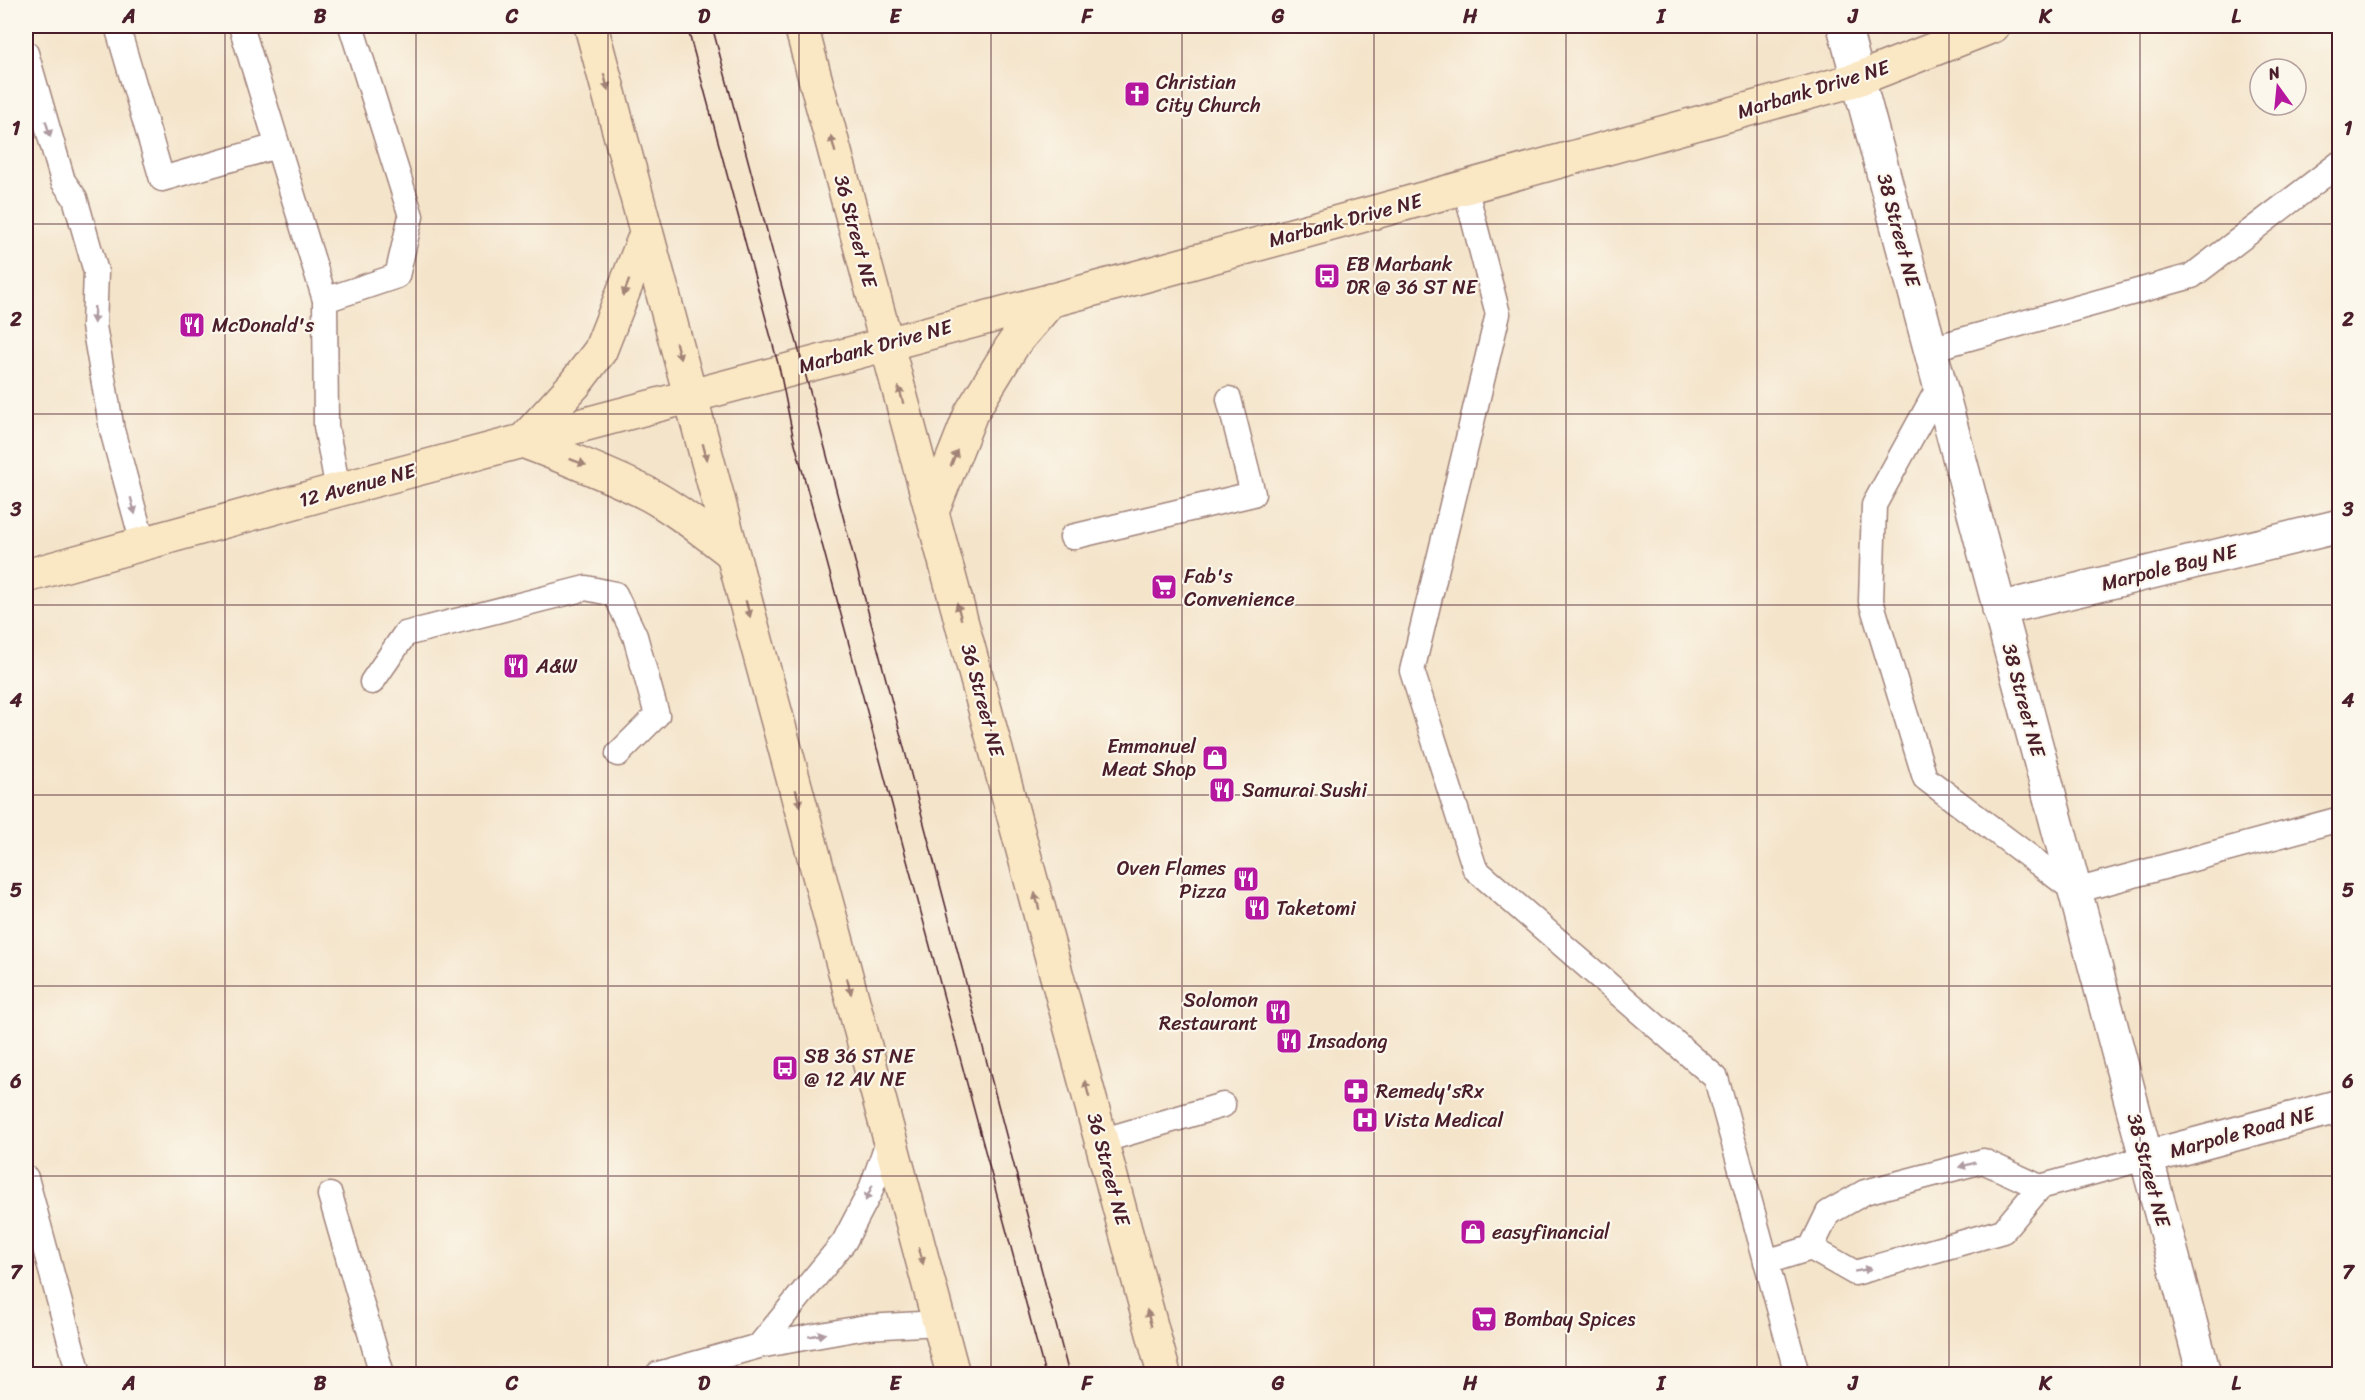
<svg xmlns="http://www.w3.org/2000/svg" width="2365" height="1400" font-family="Sriracha,sans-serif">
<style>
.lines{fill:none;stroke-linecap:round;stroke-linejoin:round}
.lane-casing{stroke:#9f827a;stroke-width:27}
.street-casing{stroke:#9f827a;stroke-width:36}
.secondary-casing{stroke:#9f827a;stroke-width:36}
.lane{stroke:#fff;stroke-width:24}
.street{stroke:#fff;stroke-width:33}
.secondary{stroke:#fae7c3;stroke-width:33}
.tram{stroke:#4a1f2b;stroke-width:1.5}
.oneway{fill:#a28377}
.oneway2{fill:#ae9aa0}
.grid{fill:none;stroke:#4a1f2b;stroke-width:1.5;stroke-opacity:0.55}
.labels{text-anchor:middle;stroke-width:4.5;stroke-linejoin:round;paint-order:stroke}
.poi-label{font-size:20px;fill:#4a1f2b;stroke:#fbf7ec;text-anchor:start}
.street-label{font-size:20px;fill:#4a1f2b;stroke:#fbf7ec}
.neatline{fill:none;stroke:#4a1f2b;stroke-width:2}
.grid-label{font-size:20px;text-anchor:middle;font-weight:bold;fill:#4a1f2b}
</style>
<rect width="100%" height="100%" fill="#fbf7ec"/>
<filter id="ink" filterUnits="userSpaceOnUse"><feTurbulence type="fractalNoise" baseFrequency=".0167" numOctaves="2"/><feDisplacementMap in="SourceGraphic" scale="12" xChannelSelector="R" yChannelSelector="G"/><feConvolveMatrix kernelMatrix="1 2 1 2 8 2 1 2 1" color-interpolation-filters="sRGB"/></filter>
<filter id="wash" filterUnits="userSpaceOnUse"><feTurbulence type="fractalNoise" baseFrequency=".008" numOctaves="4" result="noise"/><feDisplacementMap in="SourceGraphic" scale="24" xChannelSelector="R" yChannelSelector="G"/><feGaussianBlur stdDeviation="1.35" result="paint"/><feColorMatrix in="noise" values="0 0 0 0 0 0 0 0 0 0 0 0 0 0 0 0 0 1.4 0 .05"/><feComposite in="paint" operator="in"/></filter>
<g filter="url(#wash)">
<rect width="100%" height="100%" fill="#f4e4ca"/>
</g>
<g filter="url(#ink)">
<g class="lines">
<!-- lane casing -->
<g class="lane-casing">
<path id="lane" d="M 117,26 L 162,179 L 277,146
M 241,26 L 325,300
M 26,53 L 63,181 L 75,198 L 96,272 L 94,326 L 112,430 L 143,544
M 1465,187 L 1498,314 L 1412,671 L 1475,869 L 1716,1078 L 1797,1374
M 1930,349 L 2192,276 L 2340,163
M 1940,385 L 1874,505 L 1871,601 L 1925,778 L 2075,891 L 2340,819
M 338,490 L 326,426 L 325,300 L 397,276 L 411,216 L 351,26
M 1072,537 L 1253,494 L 1229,399
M 372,682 L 405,634 L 586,588 L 615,594 L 635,636 L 657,715 L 618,754
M 1101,1141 L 1223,1105
M 26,1178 L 79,1374
M 330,1195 L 382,1374
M 1811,1248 L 1828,1213 L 1865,1192 L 1983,1161 L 2040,1187
M 1766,1262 L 1811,1248 L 1855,1273 L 2003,1231 L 2040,1187 L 2145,1158
M 759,1346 L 844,1242 L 870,1192 L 889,1139
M 658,1374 L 759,1346 L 866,1327 L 939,1323"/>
</g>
<!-- street casing -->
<g class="street-casing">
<path id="street" d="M 1844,26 L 2204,1374
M 1999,609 L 2340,526
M 2145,1158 L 2340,1106"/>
</g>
<!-- secondary casing -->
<g class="secondary-casing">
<path id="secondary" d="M 591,26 L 953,1374
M 801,26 L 1164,1374
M 523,441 L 574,385 L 600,351 L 646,234
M 523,441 C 566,458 609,474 650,495 C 679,511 706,533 732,553
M 932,512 L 971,413 L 1014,343 L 1051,300
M 26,576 L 338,490 L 1139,277 L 1858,79 L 1993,26"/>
</g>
<!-- lane -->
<use href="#lane" class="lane"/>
<!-- street -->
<use href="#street" class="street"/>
<!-- secondary -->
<use href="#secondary" class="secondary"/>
<!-- tram -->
<path class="tram" d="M 687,26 L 780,371 L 793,436 L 1045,1374
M 712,26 L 820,429 L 1069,1374"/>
</g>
<!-- one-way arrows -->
<defs><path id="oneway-solid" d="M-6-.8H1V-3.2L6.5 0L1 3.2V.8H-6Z" transform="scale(1.5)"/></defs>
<g class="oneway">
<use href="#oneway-solid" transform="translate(606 82) rotate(75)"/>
<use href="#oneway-solid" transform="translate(833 144) rotate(-105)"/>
<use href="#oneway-solid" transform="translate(626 288) rotate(111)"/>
<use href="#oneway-solid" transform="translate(678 351) rotate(75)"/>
<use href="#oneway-solid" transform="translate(901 395) rotate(-105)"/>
<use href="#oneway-solid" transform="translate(705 452) rotate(75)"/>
<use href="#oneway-solid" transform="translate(954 458) rotate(-69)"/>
<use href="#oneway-solid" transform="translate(578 462) rotate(21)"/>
<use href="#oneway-solid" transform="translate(748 609) rotate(75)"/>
<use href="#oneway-solid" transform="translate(959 611) rotate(-105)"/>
<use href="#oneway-solid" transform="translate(798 798) rotate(75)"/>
<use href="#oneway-solid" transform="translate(1037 901) rotate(-105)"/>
<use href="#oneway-solid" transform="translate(849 986) rotate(75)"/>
<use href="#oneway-solid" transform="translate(1087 1089) rotate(-105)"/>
<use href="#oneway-solid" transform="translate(921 1256) rotate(75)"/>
<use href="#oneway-solid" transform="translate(1149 1318) rotate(-105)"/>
</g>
<g class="oneway2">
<use href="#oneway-solid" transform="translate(48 129) rotate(74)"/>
<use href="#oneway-solid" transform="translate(94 315) rotate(92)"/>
<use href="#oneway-solid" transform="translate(133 506) rotate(75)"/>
<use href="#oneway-solid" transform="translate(1967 1165) rotate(165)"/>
<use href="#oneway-solid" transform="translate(869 1193) rotate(114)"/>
<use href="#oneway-solid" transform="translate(1863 1270) rotate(-10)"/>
<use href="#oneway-solid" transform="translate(817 1335) rotate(-10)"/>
</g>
</g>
<!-- grid -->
<path class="grid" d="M 225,26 L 225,1374M 416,26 L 416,1374M 608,26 L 608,1374M 799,26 L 799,1374M 991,26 L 991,1374M 1182,26 L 1182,1374M 1374,26 L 1374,1374M 1566,26 L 1566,1374M 1757,26 L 1757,1374M 1949,26 L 1949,1374M 2140,26 L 2140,1374M 26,224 L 2340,224M 26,414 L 2340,414M 26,605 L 2340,605M 26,795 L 2340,795M 26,986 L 2340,986M 26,1176 L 2340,1176"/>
<!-- icons -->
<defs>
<g id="church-square" transform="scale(1.35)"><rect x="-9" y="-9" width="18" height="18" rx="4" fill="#b5179e" stroke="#fbf7ec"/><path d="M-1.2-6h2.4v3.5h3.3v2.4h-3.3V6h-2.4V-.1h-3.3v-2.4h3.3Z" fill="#fff"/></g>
<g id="bus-square" transform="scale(1.35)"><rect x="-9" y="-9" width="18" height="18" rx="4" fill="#b5179e" stroke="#fbf7ec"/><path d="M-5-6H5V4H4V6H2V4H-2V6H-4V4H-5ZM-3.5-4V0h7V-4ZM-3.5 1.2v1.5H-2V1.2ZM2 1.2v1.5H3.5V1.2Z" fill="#fff"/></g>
<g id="restaurant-square" transform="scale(1.35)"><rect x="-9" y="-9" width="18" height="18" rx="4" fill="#b5179e" stroke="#fbf7ec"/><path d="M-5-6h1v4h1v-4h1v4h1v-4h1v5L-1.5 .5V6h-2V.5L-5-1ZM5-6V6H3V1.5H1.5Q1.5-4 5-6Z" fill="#fff"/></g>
<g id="supermarket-square" transform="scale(1.35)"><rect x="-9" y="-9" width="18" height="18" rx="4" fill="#b5179e" stroke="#fbf7ec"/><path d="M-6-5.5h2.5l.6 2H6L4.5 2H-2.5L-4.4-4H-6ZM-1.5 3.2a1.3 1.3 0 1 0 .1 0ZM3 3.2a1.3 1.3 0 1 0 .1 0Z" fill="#fff"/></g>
<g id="shop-square" transform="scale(1.35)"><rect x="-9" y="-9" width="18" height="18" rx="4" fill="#b5179e" stroke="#fbf7ec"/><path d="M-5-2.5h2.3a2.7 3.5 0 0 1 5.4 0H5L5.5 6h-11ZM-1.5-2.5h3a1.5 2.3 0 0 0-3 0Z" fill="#fff"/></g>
<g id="pharmacy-square" transform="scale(1.35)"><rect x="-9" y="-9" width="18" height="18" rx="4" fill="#b5179e" stroke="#fbf7ec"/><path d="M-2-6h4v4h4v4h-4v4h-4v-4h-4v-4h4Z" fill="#fff"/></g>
<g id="hospital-square" transform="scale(1.35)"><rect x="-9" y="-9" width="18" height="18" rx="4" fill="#b5179e" stroke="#fbf7ec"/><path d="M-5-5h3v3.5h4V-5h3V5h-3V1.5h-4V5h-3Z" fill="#fff"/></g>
</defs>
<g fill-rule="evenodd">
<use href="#church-square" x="1137" y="94"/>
<use href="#bus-square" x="1327" y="276"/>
<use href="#restaurant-square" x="192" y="325"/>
<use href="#supermarket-square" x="1164" y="587"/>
<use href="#restaurant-square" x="516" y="666"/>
<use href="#shop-square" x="1215" y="758"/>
<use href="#restaurant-square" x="1222" y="790"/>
<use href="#restaurant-square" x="1246" y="879"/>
<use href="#restaurant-square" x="1257" y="908"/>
<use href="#restaurant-square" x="1278" y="1012"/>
<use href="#restaurant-square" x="1289" y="1041"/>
<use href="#bus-square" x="785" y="1068"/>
<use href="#pharmacy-square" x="1356" y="1091"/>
<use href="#hospital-square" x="1365" y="1120"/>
<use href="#shop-square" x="1473" y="1232"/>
<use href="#supermarket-square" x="1484" y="1319"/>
</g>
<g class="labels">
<!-- poi labels -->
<g class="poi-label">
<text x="1156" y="89">Christian<tspan x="1156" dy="23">City Church</tspan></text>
<text x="1346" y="271">EB Marbank<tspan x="1346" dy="23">DR @ 36 ST NE</tspan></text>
<text x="212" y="332">McDonald's</text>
<text x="1184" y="583">Fab's<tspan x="1184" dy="23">Convenience</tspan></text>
<text x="536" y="673">A&amp;W</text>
<text x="1196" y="753" text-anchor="end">Emmanuel<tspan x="1196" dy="23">Meat Shop</tspan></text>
<text x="1242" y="797">Samurai Sushi</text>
<text x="1226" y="875" text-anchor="end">Oven Flames<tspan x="1226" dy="23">Pizza</tspan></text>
<text x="1276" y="915">Taketomi</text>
<text x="1258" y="1007" text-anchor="end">Solomon<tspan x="1258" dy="23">Restaurant</tspan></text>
<text x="1308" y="1048">Insadong</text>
<text x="804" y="1063">SB 36 ST NE<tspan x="804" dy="23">@ 12 AV NE</tspan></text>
<text x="1376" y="1098">Remedy'sRx</text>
<text x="1384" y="1127">Vista Medical</text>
<text x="1492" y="1239">easyfinancial</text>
<text x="1504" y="1326">Bombay Spices</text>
</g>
<!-- street labels -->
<g class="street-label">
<text transform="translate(1813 89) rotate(-17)" y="7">Marbank Drive NE</text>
<text transform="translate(1345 220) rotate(-15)" y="7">Marbank Drive NE</text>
<text transform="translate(1899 230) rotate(75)" y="7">38 Street NE</text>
<text transform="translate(856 231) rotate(75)" y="7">36 Street NE</text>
<text transform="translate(875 346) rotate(-15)" y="7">Marbank Drive NE</text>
<text transform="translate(357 485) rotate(-15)" y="7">12 Avenue NE</text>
<text transform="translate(2169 567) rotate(-14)" y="7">Marpole Bay NE</text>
<text transform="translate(983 700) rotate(75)" y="7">36 Street NE</text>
<text transform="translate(2024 700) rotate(75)" y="7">38 Street NE</text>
<text transform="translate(2242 1132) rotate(-15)" y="7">Marpole Road NE</text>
<text transform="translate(1109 1169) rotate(75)" y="7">36 Street NE</text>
<text transform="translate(2149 1170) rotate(75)" y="7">38 Street NE</text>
</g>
</g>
<!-- margin -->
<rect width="2365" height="1400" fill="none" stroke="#fbf7ec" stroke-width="66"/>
<!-- north arrow -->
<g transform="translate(2278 87) rotate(345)"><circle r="28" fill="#fbf7ec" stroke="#b4a19f" stroke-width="1.5"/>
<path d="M0-4.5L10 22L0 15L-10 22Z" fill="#b5179e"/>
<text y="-9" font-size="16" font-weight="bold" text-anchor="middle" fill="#4a1f2b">N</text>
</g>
<rect x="33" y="33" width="2299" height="1334" class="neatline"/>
<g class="grid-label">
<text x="129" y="23">A</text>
<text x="320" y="23">B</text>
<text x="512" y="23">C</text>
<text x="704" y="23">D</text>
<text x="895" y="23">E</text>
<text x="1087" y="23">F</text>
<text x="1278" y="23">G</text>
<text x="1470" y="23">H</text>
<text x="1661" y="23">I</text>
<text x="1853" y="23">J</text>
<text x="2045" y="23">K</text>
<text x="2236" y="23">L</text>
<text x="16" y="135">1</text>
<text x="2348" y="135">1</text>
<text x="16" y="326">2</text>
<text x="2348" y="326">2</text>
<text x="16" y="516">3</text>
<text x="2348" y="516">3</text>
<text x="16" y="707">4</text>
<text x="2348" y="707">4</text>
<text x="16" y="897">5</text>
<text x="2348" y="897">5</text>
<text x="16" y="1088">6</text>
<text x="2348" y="1088">6</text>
<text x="16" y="1279">7</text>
<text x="2348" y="1279">7</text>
<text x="129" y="1390">A</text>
<text x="320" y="1390">B</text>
<text x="512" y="1390">C</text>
<text x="704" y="1390">D</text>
<text x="895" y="1390">E</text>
<text x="1087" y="1390">F</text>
<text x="1278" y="1390">G</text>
<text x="1470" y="1390">H</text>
<text x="1661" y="1390">I</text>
<text x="1853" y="1390">J</text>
<text x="2045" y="1390">K</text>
<text x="2236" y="1390">L</text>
</g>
</svg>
